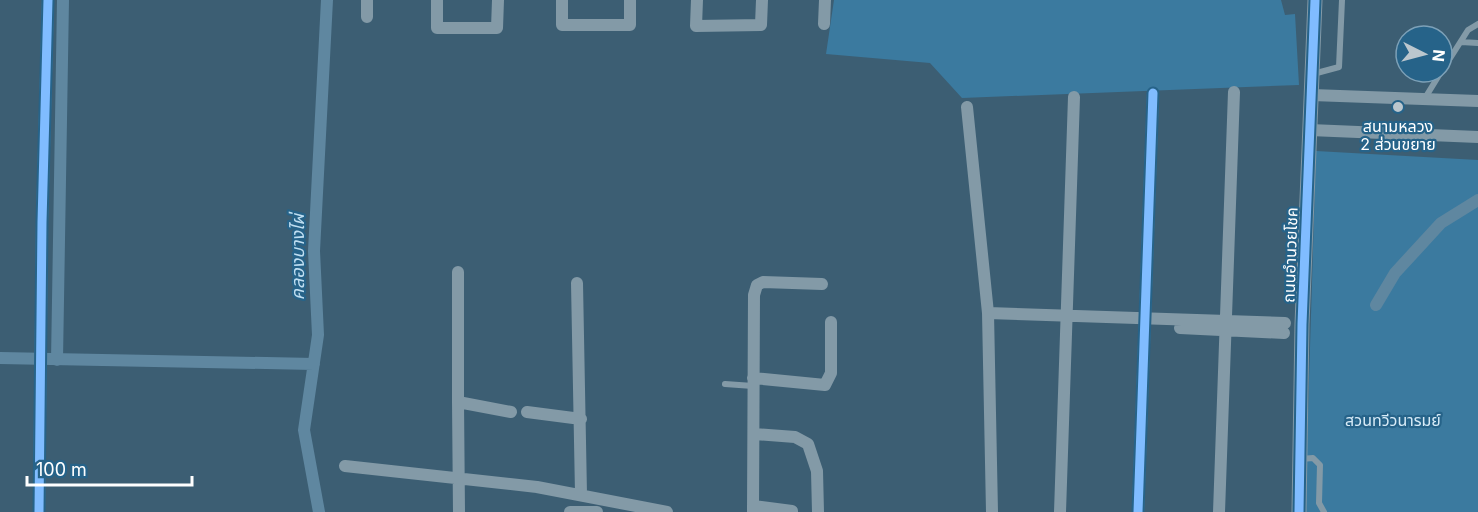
<svg xmlns="http://www.w3.org/2000/svg" width="1478" height="512" font-family="Inter,'Noto Sans Thai',sans-serif">
<style>
.green{fill:#3b7a9f}
.lines{fill:none;stroke-linecap:round;stroke-linejoin:round}
.canal{stroke:#5f87a0;stroke-width:12}
.service{stroke:#839aa7;stroke-width:6}
.minor{stroke:#839aa7;stroke-width:12}
.tertiary{stroke:#839aa7;stroke-width:15}
.cycleway-casing{stroke:#266389;stroke-width:13}
.cycleway{stroke:#80bcff;stroke-width:9}
.poi-dot{fill:#bbc7ce;stroke:#266389;stroke-width:2}
.labels{text-anchor:middle;stroke-width:4.5;stroke-linejoin:round;paint-order:stroke}
.poi-label{font-size:16px;fill:#fff;stroke:#266389}
.street-label{font-size:16px;fill:#fff;stroke:#266389}
.park-label{font-size:16px;fill:#d7ebf7;stroke:#266389}
.water-label{font-size:18px;font-style:italic;fill:#bfdef1;stroke:#266389}
</style>
<rect width="100%" height="100%" fill="#3c5e73"/>
<!-- green -->
<path class="green" d="M 834,0 L 1281,0 L 1285,15 L 1295,14 L 1299,85 L 962,98 L 930,63 L 826,54 Z
M 1316,151 L 1478,160 L 1478,512 L 1305,512 Z"/>
<g class="lines">
<!-- canal -->
<path class="canal" d="M 1376,305 L 1395,273 L 1441,223 L 1478,200
M 0,358 L 314,364
M 57,360 L 63,0
M 319,512 L 304,430 L 318,335 L 314,251 L 327,0"/>
<!-- service -->
<path class="service" d="M 1461,42 L 1478,43
M 1442,71 L 1468,30 L 1478,24
M 1313,74 L 1339,67 L 1342,0
M 1425,98 L 1441,72
M 725,384 L 753,386
M 1301,459 L 1313,458 L 1320,465 L 1319,503 L 1324,512"/>
<!-- minor -->
<path class="minor" d="M 437,0 L 437,28 L 497,28 L 498,0
M 562,0 L 562,25 L 630,25 L 630,0
M 697,0 L 696,26 L 761,25 L 762,0
M 367,17 L 367,0
M 824,24 L 825,0
M 1312,95 L 1478,101
M 967,107 L 988,313 L 992,512
M 1310,130 L 1478,137
M 458,272 L 458,402
M 577,283 L 581,494
M 988,313 L 1285,323
M 1180,328 L 1284,333
M 753,378 L 825,385 L 831,373 L 831,322
M 527,412 L 581,419
M 754,434 L 795,437 L 808,444 L 817,471 L 818,512
M 345,466 L 537,487 L 667,512
M 753,506 L 792,511
M 39,512 L 42,222 L 48,0
M 459,512 L 458,402 L 511,412
M 570,512 L 597,512
M 753,512 L 754,295 L 757,285 L 763,282 L 822,284
M 1060,512 L 1074,97
M 1138,512 L 1153,93
M 1219,512 L 1234,92"/>
<!-- tertiary -->
<path class="tertiary" d="M 1299,512 L 1302,324 L 1315,0"/>
<!-- cycleway casing -->
<g class="cycleway-casing">
<path id="cycleway" d="M 39,512 L 42,222 L 48,0
M 1138,512 L 1153,93
M 1299,512 L 1302,324 L 1315,0"/>
</g>
<!-- cycleway -->
<use href="#cycleway" class="cycleway"/>
</g>
<!-- markers -->
<circle class="poi-dot" cx="1398" cy="107" r="6"/>
<g class="labels">
<!-- poi labels -->
<g class="poi-label">
<text x="1398" y="132">สนามหลวง<tspan x="1398" dy="18">2 ส่วนขยาย</tspan></text>
</g>
<!-- street labels -->
<g class="street-label">
<text transform="translate(1290 255) rotate(-88)" y="6">ถนนอำนวยโชค</text>
</g>
<!-- park labels -->
<g class="park-label">
<text x="1393" y="426">สวนทวีวนารมย์</text>
</g>
<!-- water labels -->
<g class="water-label">
<text transform="translate(298 257) rotate(-90)" y="6">คลองบางไผ่</text>
</g>
</g>
<!-- north arrow -->
<g transform="translate(1424 54) rotate(96)"><circle r="28" fill="#266389" stroke="#7da1b8" stroke-width="1.5"/>
<path d="M0-4.5L10 22L0 15L-10 22Z" fill="#bbc7ce"/>
<text y="-9" font-size="16" font-weight="bold" text-anchor="middle" fill="#ffffff">N</text>
</g>
<!-- scale -->
<path d="M27 476v9h165v-9" fill="none" stroke="#ffffff" stroke-width="3"/>
<text x="36" y="476" font-size="18" fill="#ffffff" stroke="#266389" stroke-width="4.5" paint-order="stroke">100 m</text>
</svg>
